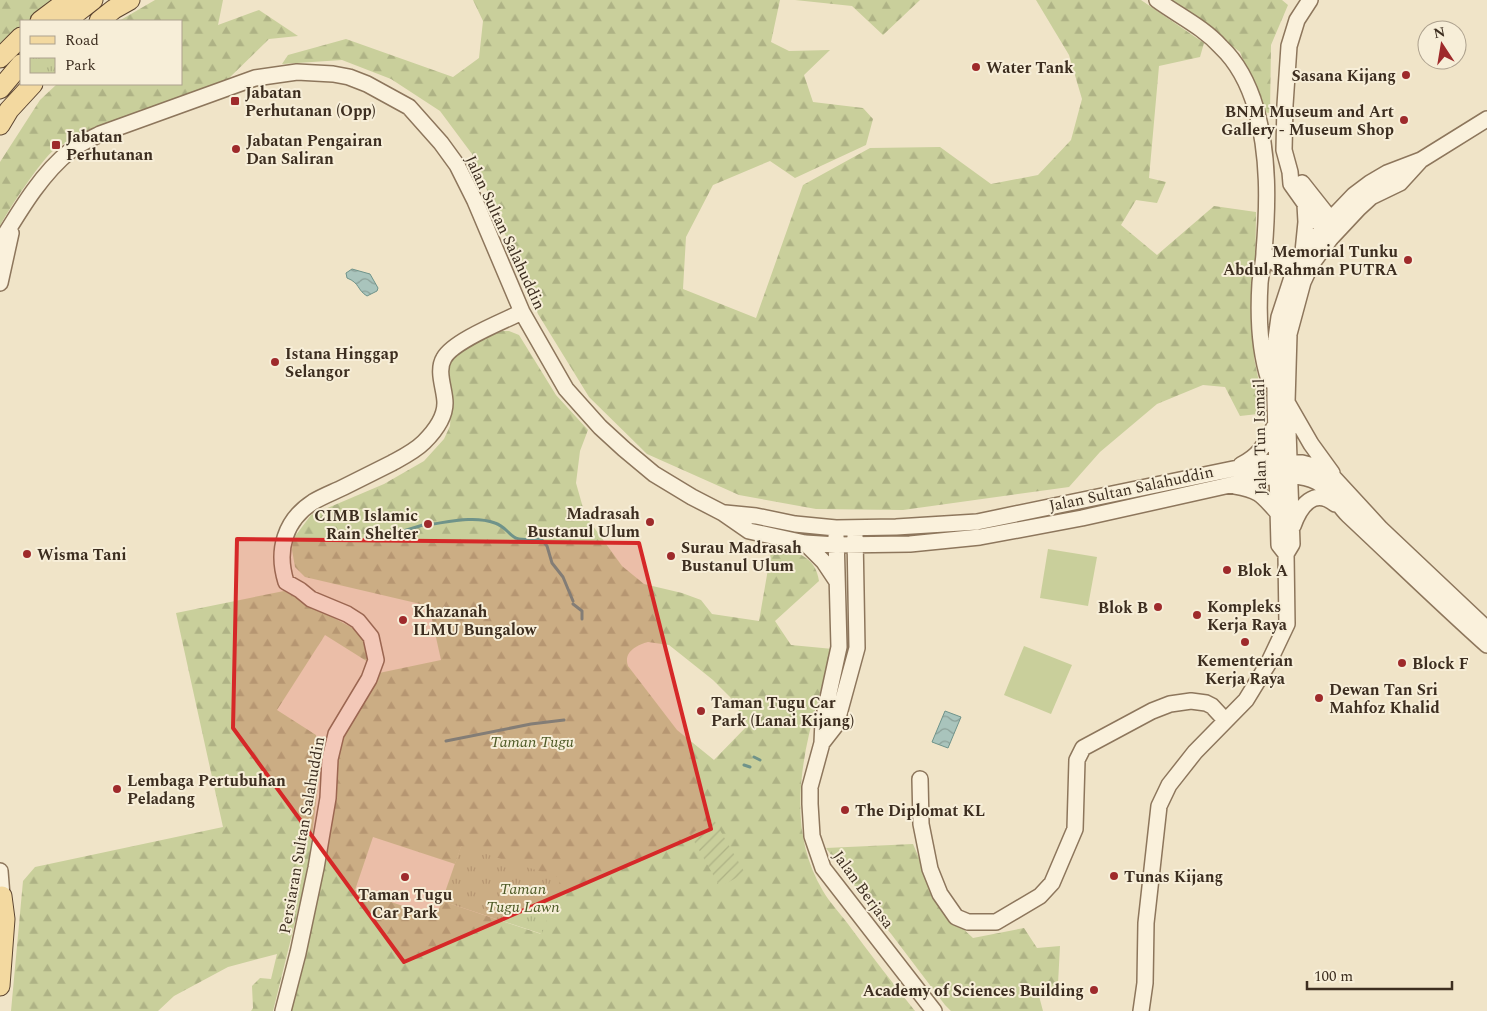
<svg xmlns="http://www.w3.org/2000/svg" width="1487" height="1011" font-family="Spectral,serif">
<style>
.forest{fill:url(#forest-firs);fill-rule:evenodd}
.park{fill:url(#park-tufts)}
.garden{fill:url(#garden-furrows)}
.pitch{fill:#c9cf9b}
.water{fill:url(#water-waves);stroke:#6f938a}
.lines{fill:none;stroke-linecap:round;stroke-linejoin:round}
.stream{stroke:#6f938a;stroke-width:3}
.minor-casing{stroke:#8d765c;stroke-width:18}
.major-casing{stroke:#5b4430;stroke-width:21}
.minor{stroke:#faf1dc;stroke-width:15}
.major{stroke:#f3d9a0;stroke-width:19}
.marked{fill:#d62828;fill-opacity:0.2;stroke:#d62828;stroke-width:4;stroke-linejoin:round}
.poi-dot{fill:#9e2a2b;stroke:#f7eed8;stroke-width:2}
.labels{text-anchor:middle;stroke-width:4;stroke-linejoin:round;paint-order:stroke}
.poi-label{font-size:16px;font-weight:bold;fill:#3d2e20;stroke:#f7eed8;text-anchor:start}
.street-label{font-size:16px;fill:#3d2e20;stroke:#f7eed8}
.park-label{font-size:16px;font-style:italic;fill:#4d5a26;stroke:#f7eed8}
</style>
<defs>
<pattern id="forest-firs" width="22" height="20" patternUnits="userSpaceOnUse" patternTransform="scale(1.25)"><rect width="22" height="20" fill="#c9cf9b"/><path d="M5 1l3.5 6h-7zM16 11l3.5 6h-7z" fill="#aeb285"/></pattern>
<pattern id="park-tufts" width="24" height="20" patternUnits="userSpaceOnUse" patternTransform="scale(1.25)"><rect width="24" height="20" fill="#c9cf9b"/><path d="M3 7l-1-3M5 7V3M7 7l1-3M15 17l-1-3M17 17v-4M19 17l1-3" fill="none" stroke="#aeb285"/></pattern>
<pattern id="garden-furrows" width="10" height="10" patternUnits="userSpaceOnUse" patternTransform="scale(1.25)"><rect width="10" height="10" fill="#c9cf9b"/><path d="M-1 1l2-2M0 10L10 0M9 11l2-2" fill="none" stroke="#aeb285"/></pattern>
<pattern id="water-waves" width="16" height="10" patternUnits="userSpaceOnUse" patternTransform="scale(1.25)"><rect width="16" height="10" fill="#a9c4bc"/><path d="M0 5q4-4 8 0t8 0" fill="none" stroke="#8ba098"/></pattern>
</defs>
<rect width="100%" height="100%" fill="#f0e4c8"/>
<!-- forest -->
<path class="forest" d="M 0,0 L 57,0 L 33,21 L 21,21 L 21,32 L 0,51 Z
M 155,0 L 223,0 L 218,25 L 259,10 L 298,36 L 269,39 L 226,81 L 80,138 C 71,141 63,143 55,149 C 41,160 8,210 0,226 L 0,162 L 40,100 L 57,84 L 181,84 L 181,21 L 119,21 Z
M 473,0 L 780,0 L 771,42 L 789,51 L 830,50 L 804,75 L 813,102 L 863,108 L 873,119 L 866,145 L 795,178 L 770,161 L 713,185 L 686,237 L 683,289 L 756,318 L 803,185 L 870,148 L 940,147 L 991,184 L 1038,175 L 1071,140 L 1082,99 L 1069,55 L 1036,0 L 1141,0 L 1204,43 L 1200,57 L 1159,66 L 1149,178 L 1166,182 L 1157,203 L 1136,200 L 1121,225 L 1157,255 L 1214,206 L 1256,212 L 1254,358 L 1259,382 L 1258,414 L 1240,416 L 1225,387 L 1203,385 L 1157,404 L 1100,452 L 1069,487 L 903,510 L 816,509 L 739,495 L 647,454 L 589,397 L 538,314 L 472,154 L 440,111 L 391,79 L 342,60 L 282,64 L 288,55 L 346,39 L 453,77 L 479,58 L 483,21 Z
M 795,0 L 920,0 L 883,35 L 852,6 Z
M 1170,0 L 1282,0 L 1288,5 L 1271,45 L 1270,113 L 1263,112 L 1240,52 Z
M 502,331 L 509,331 L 519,335 L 556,395 L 588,430 L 580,451 L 576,483 L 585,515 L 622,566 L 644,584 L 682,593 L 701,600 L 712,614 L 759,621 L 772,546 C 794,550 816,556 819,581 L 775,621 L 791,645 L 833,649 C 810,727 778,815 823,891 C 830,903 840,913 848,924 C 870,954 892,982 915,1011 L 291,1011 L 321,874 L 339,746 L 379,673 L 441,660 L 429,606 L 305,577 L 295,567 L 292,550 L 293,539 L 311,515 L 384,484 L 424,461 L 444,439 L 450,426 L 452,399 L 446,373 L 448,363 L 456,354 L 474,343 ZM 648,642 L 669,645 L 713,680 L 730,697 L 748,725 L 714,760 L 677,730 L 628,666 C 623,652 637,645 648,642 ZM 373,837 L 455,864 L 461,847 L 541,934 L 442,901 L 436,917 L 355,890 Z
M 284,591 L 360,632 L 368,649 L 368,662 L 325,635 L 277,710 L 316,735 L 321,759 L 308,870 L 273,1011 L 251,1011 L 253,1008 L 252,986 L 260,978 L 271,979 L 277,954 L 228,967 L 174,996 L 158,1011 L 11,1011 L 23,881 L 35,867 L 223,827 L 176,613 Z
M 913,844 L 928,879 L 945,912 L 973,938 L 1024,928 L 1037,948 L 1060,946 L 1058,984 L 1039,996 L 1043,1011 L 951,1011 L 945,1005 L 826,848 Z"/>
<!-- park -->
<path class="park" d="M 461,846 L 561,878 L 542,934 L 442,901 Z"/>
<!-- garden -->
<path class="garden" d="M 714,820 L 745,873 L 720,887 L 690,834 Z"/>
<!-- pitch -->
<path class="pitch" d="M 1048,549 L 1097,557 L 1088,606 L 1040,598 Z
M 1024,646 L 1072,665 L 1051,714 L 1004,695 Z"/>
<!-- water -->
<path class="water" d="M 352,269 L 370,274 L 378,288 L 377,291 L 367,296 C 357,290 360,283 347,278 L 346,273 Z
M 945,711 L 961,717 L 948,748 L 932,742 Z"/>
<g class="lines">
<!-- stream -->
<path class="stream" d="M 377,539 L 423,525 L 425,522 L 430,521 L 433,524 C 453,521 476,516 495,523 C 504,526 507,532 514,537 C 521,542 533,538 541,539 L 547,546 L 552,563 L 563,577 L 573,601
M 573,604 L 582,611 L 582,619
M 446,741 L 531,724 L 564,720
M 754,757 L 760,760
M 744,765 L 750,767"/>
<!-- minor casing -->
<g class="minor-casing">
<path id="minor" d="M 1157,0 C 1179,16 1203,27 1221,47 C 1239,64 1249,85 1256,109 C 1269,156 1268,204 1264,252 C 1264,263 1261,272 1260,283 C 1258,315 1259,349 1269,380
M 1310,0 L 1297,20 L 1289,46 L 1285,105 L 1284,150 L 1290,172 L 1291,184 L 1328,236
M 1302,183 L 1336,226
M 0,243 C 19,212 41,174 70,151 C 79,144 90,139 100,134 L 255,78 L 297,72 L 333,74 L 349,77 L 367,84 L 409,107 L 441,143 L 457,165 L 475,201 L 522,312 L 566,389 L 600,427 L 624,449 L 654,474 L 692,497 L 723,513 L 749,531 L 805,543 L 836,545 L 910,544 L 980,537 L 1082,518 L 1261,478 C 1280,476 1301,473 1317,482 C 1330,489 1338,505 1348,515 C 1395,559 1440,603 1487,645
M 1264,252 C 1276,266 1279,268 1297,262
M 1303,252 L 1306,222 L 1305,204
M 0,283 L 11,233
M 1288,404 L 1311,444 L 1332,473
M 1241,465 C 1260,455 1264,446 1274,427
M 1235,486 C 1259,490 1262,495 1278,513
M 725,513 L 756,516 L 795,524 L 836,528 L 896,527 L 977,522 L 1233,469 L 1276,461 L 1302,463 L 1321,468 L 1335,479 L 1381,529 L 1487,629
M 1293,526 C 1300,506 1314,487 1335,504
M 836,536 L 839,647 L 823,721 L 822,743 L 810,787 L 810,804 L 812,836 L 823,868 L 934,1011
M 805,543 L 824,562 L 836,580
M 1286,554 L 1279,545 L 1275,399 L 1275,346 L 1279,317 L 1297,262 L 1303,252 L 1331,219 L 1354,195 L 1370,183 L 1387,173 L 1421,160 L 1487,119
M 822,743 L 836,725 L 857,648 L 855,535
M 920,779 L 921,824 L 930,869 L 940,894 L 956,917 L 968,922 L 996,922 L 1040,896 L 1052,883 L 1075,829 L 1077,760 L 1083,748 L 1152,711 L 1170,704 L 1191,701 L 1206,703 L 1212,706 L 1225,720
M 0,871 L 2,896
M 283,1011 L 298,953 L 316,868 L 328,798 L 330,759 L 336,734 L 369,679 L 376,660 L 371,637 L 358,621 L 347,614 L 311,599 L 300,590 L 286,582 C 276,550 285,520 313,502 C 323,496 334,492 344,487 C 360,479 376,471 392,463 C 403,457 415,451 424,442 C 434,432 445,418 445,403 C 445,389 436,371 444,358 C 453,341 504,321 522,312
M 1141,1011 L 1145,983 L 1146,923 L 1159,806 L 1169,785 L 1195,752 L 1246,700 L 1268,664 L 1287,624 L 1286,554 L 1292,544 L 1287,402 L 1289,334 L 1303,282 L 1311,265 L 1330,239 L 1359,208 L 1371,197 L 1400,183 L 1421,160"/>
</g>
<!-- major casing -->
<g class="major-casing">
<path id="major" d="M 40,21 L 68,0
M 66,21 L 93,0
M 99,21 L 114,9 L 130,0
M 0,58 L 21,37
M 0,89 L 21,64
M 0,125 L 9,110 L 33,84
M 0,897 L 2,896 L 5,919 L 0,986"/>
</g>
<!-- minor -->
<use href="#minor" class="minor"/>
<!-- major -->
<use href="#major" class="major"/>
</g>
<!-- marked area -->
<path class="marked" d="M 237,539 L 639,543 L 711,829 L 404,962 L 233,728 Z"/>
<!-- markers -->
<g class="poi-dot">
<circle cx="976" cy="67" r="5"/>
<circle cx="1406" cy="75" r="5"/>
<rect x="230" y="96" width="10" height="10" rx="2.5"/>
<circle cx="1404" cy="120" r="5"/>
<rect x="51" y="140" width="10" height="10" rx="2.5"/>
<circle cx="236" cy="149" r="5"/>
<circle cx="1408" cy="260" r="5"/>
<circle cx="275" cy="362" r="5"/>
<circle cx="650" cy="522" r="5"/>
<circle cx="428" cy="524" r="5"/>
<circle cx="27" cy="554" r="5"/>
<circle cx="671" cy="556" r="5"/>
<circle cx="1227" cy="570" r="5"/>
<circle cx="1158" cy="607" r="5"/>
<circle cx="1197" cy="615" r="5"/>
<circle cx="403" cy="620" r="5"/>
<circle cx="1245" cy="642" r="5"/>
<circle cx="1402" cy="663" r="5"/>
<circle cx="1319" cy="698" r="5"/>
<circle cx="701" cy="711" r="5"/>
<circle cx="117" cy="789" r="5"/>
<circle cx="845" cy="810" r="5"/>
<circle cx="1114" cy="876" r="5"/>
<circle cx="405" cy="877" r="5"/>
<circle cx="1094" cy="990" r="5"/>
</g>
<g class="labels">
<!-- poi labels -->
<g class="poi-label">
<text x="986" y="73">Water Tank</text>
<text x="1396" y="81" text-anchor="end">Sasana Kijang</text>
<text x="245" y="98">Jabatan<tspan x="245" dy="18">Perhutanan (Opp)</tspan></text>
<text x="1394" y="117" text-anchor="end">BNM Museum and Art<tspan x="1394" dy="18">Gallery - Museum Shop</tspan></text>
<text x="66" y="142">Jabatan<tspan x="66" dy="18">Perhutanan</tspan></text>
<text x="246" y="146">Jabatan Pengairan<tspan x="246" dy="18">Dan Saliran</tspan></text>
<text x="1398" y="257" text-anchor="end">Memorial Tunku<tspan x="1398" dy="18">Abdul Rahman PUTRA</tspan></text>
<text x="285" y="359">Istana Hinggap<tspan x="285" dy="18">Selangor</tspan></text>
<text x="640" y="519" text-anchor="end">Madrasah<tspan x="640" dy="18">Bustanul Ulum</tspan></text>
<text x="418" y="521" text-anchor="end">CIMB Islamic<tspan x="418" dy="18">Rain Shelter</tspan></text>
<text x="681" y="553">Surau Madrasah<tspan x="681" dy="18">Bustanul Ulum</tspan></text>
<text x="37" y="560">Wisma Tani</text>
<text x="1237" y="576">Blok A</text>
<text x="1207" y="612">Kompleks<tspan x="1207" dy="18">Kerja Raya</tspan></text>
<text x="1148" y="613" text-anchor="end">Blok B</text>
<text x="413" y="617">Khazanah<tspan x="413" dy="18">ILMU Bungalow</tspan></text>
<text x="1245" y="666" text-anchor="middle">Kementerian<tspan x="1245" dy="18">Kerja Raya</tspan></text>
<text x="1412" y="669">Block F</text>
<text x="1329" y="695">Dewan Tan Sri<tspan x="1329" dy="18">Mahfoz Khalid</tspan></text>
<text x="711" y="708">Taman Tugu Car<tspan x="711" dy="18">Park (Lanai Kijang)</tspan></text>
<text x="127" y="786">Lembaga Pertubuhan<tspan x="127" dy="18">Peladang</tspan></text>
<text x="855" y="816">The Diplomat KL</text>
<text x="1124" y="882">Tunas Kijang</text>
<text x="405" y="900" text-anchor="middle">Taman Tugu<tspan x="405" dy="18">Car Park</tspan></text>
<text x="1084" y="996" text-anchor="end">Academy of Sciences Building</text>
</g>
<!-- street labels -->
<g class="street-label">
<text transform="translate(506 232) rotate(65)" y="6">Jalan Sultan Salahuddin</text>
<text transform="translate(1259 437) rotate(-91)" y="6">Jalan Tun Ismail</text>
<text transform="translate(1131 488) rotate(-12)" y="6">Jalan Sultan Salahuddin</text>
<text transform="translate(301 835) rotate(-80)" y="6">Persiaran Sultan Salahuddin</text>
<text transform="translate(864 889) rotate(54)" y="6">Jalan Berjasa</text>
</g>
<!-- park labels -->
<g class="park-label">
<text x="532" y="747">Taman Tugu</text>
<text x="523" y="894">Taman<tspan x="523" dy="18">Tugu Lawn</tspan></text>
</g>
</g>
<!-- legend -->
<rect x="20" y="20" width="162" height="65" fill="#f7eed8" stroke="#ada18e"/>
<rect x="30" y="36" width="25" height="8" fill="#f3d9a0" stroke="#ada18e"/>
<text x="65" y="45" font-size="15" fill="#3d2e20">Road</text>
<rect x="30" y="58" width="25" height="15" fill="url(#park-tufts)" stroke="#ada18e"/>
<text x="65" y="70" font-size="15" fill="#3d2e20">Park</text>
<!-- north arrow -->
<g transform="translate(1442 45) rotate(348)"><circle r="24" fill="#f7eed8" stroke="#ada18e"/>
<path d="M0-4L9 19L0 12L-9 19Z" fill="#9e2a2b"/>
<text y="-8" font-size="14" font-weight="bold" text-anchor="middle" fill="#3d2e20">N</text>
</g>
<!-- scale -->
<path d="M1307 981v8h145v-8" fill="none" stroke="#3d2e20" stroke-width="2.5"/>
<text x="1314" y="981" font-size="15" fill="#3d2e20" stroke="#f7eed8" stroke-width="4" paint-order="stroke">100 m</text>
</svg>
